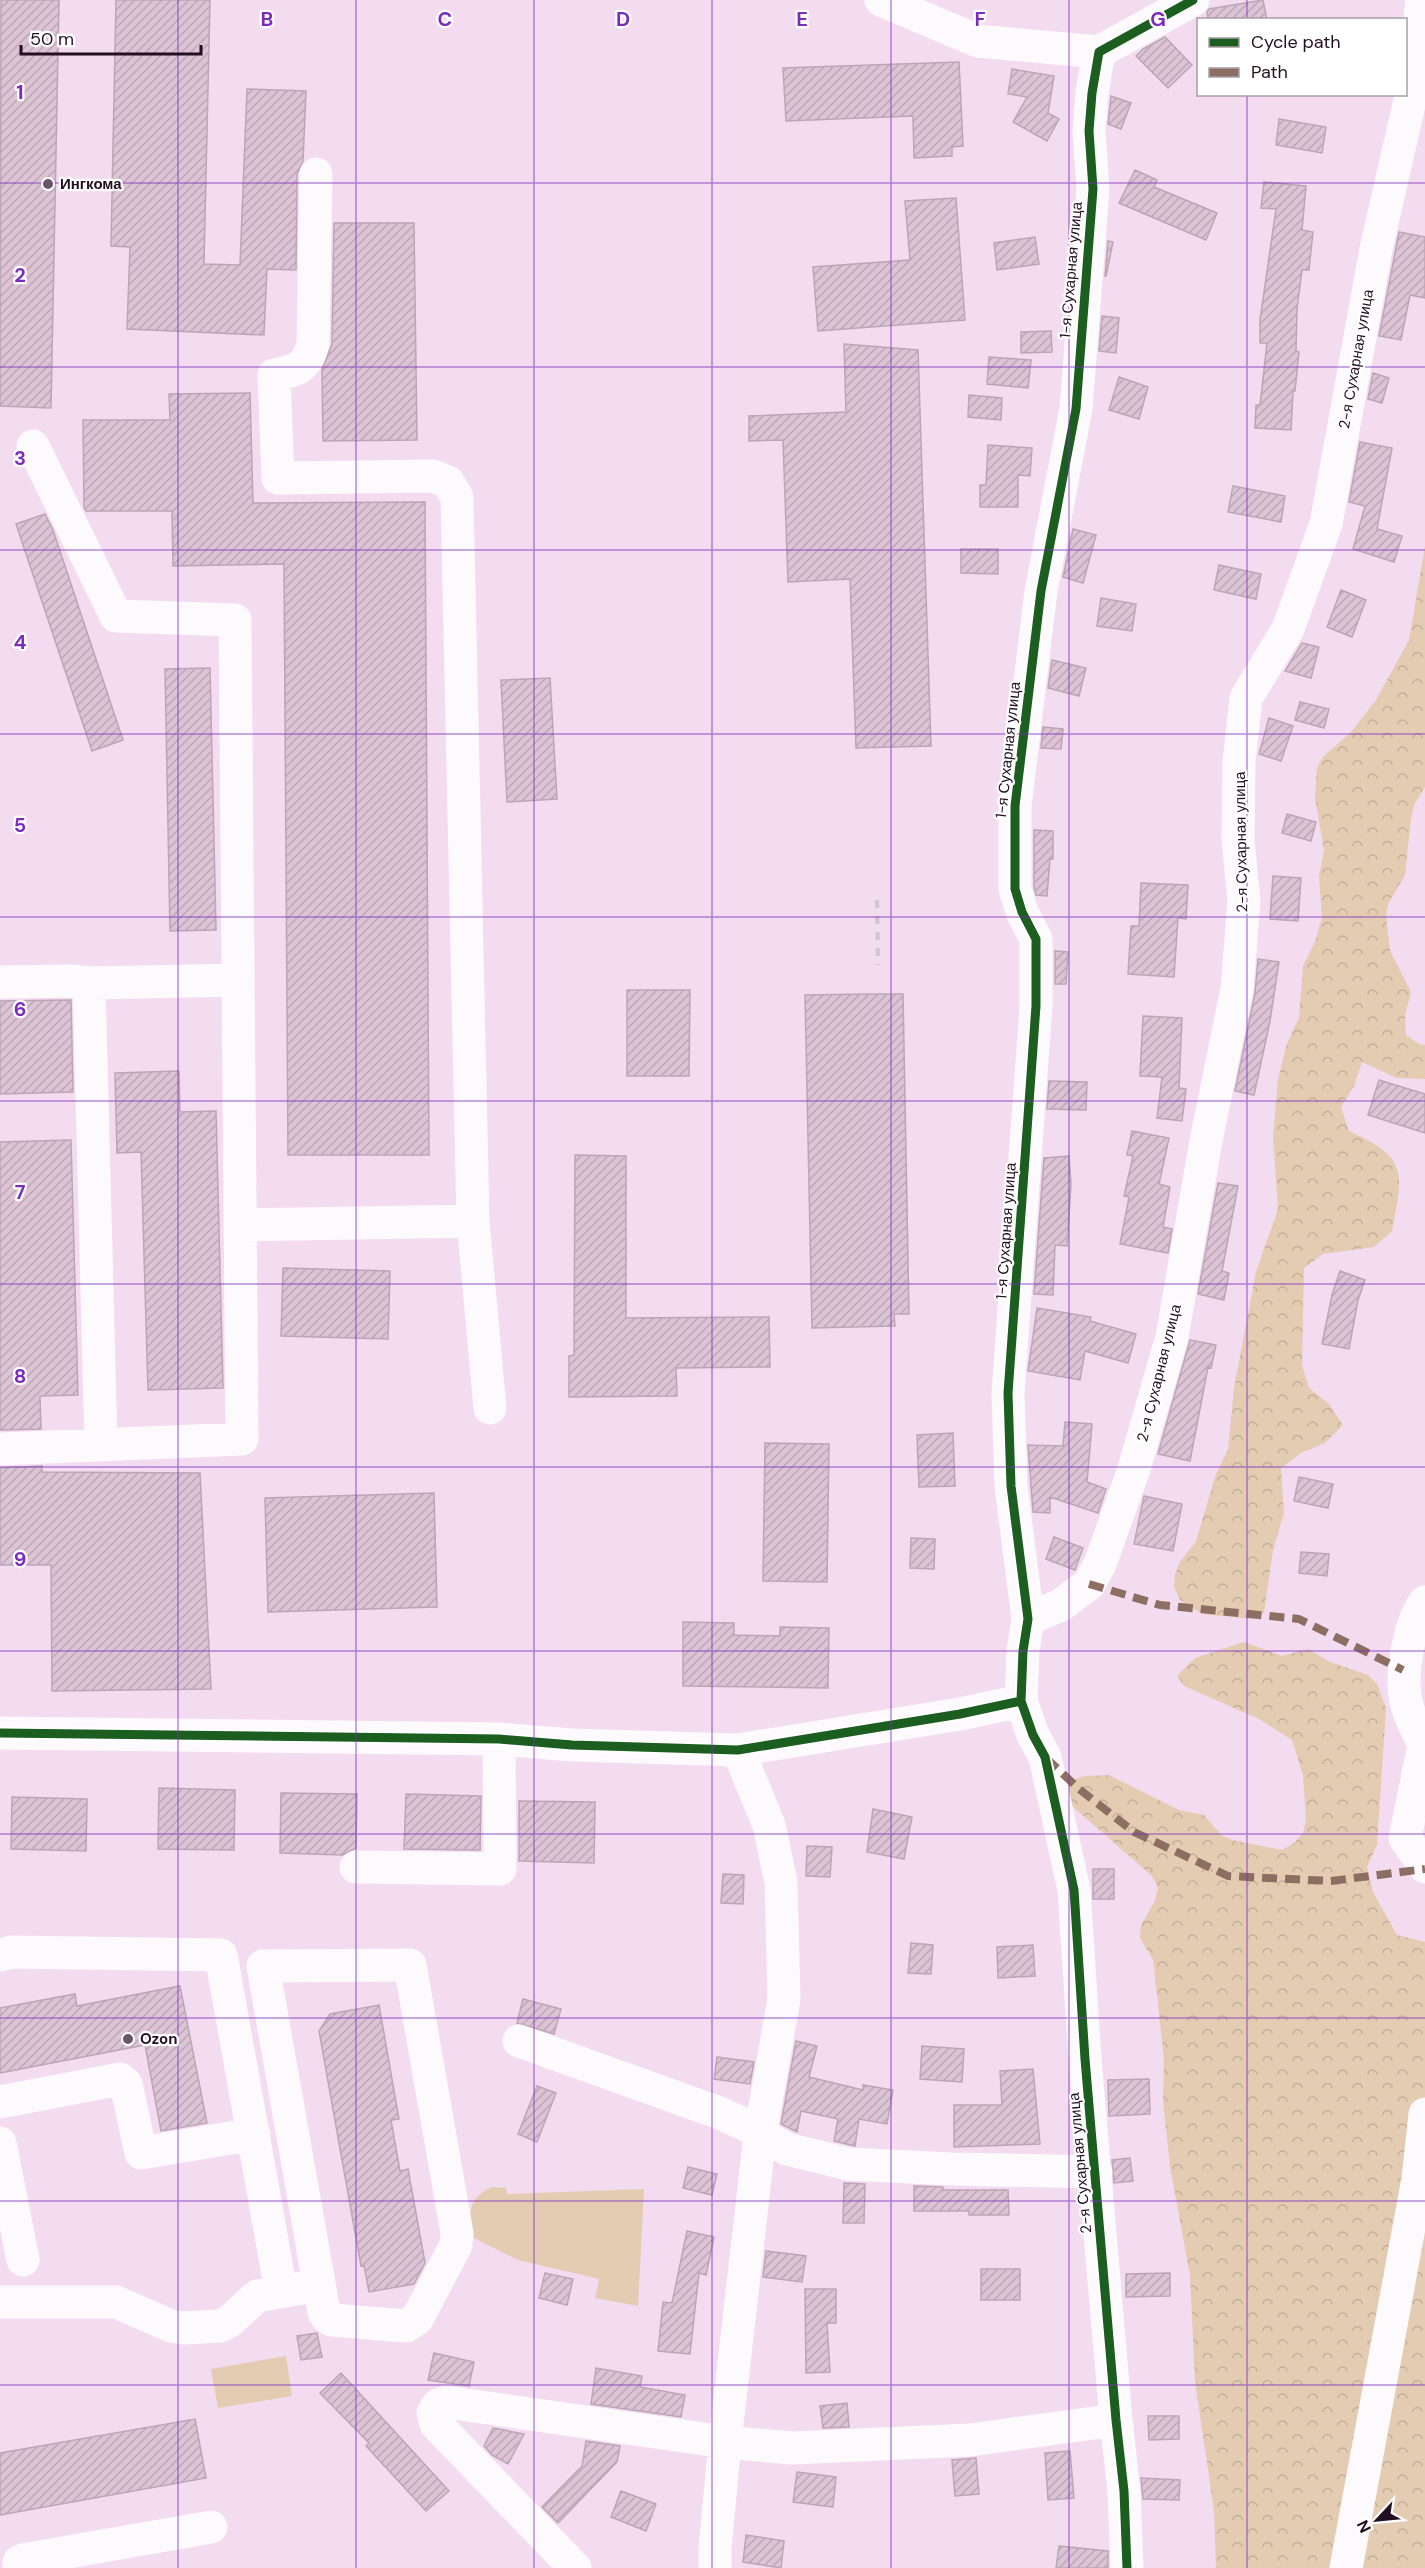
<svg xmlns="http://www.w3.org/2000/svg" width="1425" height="2568" font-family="'DM Sans',sans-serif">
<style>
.forest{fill:url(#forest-crowns)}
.green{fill:#e4ccb2}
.building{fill:url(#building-hatch);stroke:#bca6b5;stroke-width:1.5}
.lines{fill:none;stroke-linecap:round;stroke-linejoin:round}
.minor{stroke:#fdfafd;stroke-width:33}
.rail{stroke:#cfc8cf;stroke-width:4.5;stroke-dasharray:8 8;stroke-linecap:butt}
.quiet{stroke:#8d6e63;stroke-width:8;stroke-dasharray:15 8;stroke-linecap:butt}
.cycleway-casing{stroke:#fff;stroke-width:13}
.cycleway{stroke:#1b5e20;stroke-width:9}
.grid{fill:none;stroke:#7b2cbf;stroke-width:1.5;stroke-opacity:0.55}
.poi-dot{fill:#6b5669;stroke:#fff;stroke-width:2}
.labels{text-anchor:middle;stroke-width:4.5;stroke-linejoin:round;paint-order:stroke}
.poi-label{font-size:15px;font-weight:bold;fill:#220f20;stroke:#fff;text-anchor:start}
.street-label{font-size:15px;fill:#220f20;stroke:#fff}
.grid-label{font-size:20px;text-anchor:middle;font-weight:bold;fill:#7b2cbf;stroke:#fff;stroke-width:4.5;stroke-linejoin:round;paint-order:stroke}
</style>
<defs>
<pattern id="forest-crowns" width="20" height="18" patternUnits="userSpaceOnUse" patternTransform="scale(1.5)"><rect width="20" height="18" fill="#e4ccb2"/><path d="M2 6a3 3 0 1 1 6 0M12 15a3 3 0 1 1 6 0" fill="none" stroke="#c3ae99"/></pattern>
<pattern id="building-hatch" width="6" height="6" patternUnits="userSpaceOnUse" patternTransform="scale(1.5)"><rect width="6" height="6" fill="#dcc4d4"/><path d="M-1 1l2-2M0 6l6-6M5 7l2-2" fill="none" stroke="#bca7b6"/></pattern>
</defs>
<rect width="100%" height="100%" fill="#f3dbf0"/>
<!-- forest -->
<path class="forest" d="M 1425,546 L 1425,787 L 1414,805 L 1411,818 L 1405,875 L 1388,904 L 1386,916 L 1390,951 L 1411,992 L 1405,1015 L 1406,1035 L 1419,1044 L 1425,1045 L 1425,1079 L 1397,1078 L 1362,1062 L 1354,1086 L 1341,1107 L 1349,1131 C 1409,1158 1403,1172 1392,1231 L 1374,1247 L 1323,1254 L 1304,1268 L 1302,1365 L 1309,1388 L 1329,1404 L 1343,1425 L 1325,1443 L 1301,1453 L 1281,1468 L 1284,1513 L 1273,1550 L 1264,1613 L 1253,1619 L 1202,1614 L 1180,1600 L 1174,1587 L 1175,1574 L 1180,1562 L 1196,1541 L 1216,1474 L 1228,1450 L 1234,1388 L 1256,1272 L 1278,1209 L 1273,1137 L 1278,1080 L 1287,1043 L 1299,1018 L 1303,966 L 1315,942 L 1322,917 L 1319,876 L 1324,850 L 1315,798 L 1317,768 L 1323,757 L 1351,732 L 1376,700 L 1409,640 Z
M 1244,1642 L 1282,1656 L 1308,1649 L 1330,1662 L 1368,1675 L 1377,1684 L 1386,1708 L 1377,1845 L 1367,1867 L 1373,1892 L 1397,1935 L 1425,1942 L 1425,2568 L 1216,2568 L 1214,2511 L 1195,2381 L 1190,2275 L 1170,2167 L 1163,2100 L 1164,2058 L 1153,1960 L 1140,1938 L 1141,1925 L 1155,1901 L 1158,1888 L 1152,1876 L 1064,1799 L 1060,1786 L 1084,1776 L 1109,1775 L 1179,1810 L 1204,1815 L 1221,1835 L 1232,1840 L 1282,1850 L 1294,1843 L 1303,1833 L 1306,1820 L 1303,1775 L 1292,1740 L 1259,1719 L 1184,1686 L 1177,1676 L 1195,1658 Z"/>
<!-- green -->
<path class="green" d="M 492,2187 L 506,2188 L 507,2194 L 644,2189 L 638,2306 L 595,2298 L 599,2279 L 518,2260 L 474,2238 C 467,2216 468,2197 492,2187 Z
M 286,2356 L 292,2396 L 218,2408 L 211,2369 Z"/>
<!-- building -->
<path class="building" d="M 1,0 L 59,0 L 51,408 L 0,406 Z
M 116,0 L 210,0 L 204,264 L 240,265 L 247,89 L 306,91 L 303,161 L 297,174 L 296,270 L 267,269 L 264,335 L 127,329 L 130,247 L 111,246 Z
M 1263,0 L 1267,20 L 1208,20 L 1207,12 L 1209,9 Z
M 1165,37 L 1192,65 L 1168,88 L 1136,56 L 1143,49 Z
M 959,62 L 963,146 L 952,147 L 952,156 L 914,158 L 913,116 L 786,121 L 783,68 Z
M 1012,69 L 1054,76 L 1048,113 L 1059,119 L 1047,141 L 1013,122 L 1027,97 L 1008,94 Z
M 1111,96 L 1131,103 L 1121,129 L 1108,124 Z
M 1279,119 L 1326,127 L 1322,153 L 1276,145 Z
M 1135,170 L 1157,180 L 1154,187 L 1217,213 L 1206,240 L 1119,203 Z
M 1264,182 L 1306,186 L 1302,230 L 1313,232 L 1309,270 L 1302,270 L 1297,309 L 1296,351 L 1299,352 L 1295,391 L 1293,391 L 1291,430 L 1255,428 L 1256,405 L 1260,405 L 1267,343 L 1260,343 L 1260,320 L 1276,209 L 1261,208 Z
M 956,198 L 965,320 L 818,331 L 813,267 L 910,260 L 905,201 Z
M 334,223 L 414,223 L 417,440 L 323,441 L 322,370 L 332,344 Z
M 1399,232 L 1425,237 L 1425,298 L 1410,295 L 1401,340 L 1379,336 Z
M 1035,237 L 1039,264 L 997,270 L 994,243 Z
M 1108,241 L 1113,242 L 1106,276 L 1105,276 Z
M 1102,316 L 1119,318 L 1116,353 L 1099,351 Z
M 1051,331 L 1052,352 L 1021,353 L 1021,332 Z
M 844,344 L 918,350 L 931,746 L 856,748 L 850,579 L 788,582 L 783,440 L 749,441 L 749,416 L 846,412 Z
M 989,357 L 1031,360 L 1028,388 L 987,384 Z
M 1373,373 L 1389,378 L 1382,403 L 1368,399 Z
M 1119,377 L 1148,387 L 1139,419 L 1109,410 Z
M 250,393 L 253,503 L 425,502 L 429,1155 L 288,1155 L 284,564 L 173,566 L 172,511 L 86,511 L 84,507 L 83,420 L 170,420 L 169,394 Z
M 969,395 L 1002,398 L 1001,420 L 968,417 Z
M 1360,442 L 1392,448 L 1377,529 L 1402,536 L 1394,562 L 1353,549 L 1365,506 L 1349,502 Z
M 988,445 L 1032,448 L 1030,476 L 1018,475 L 1018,507 L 980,507 L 980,485 L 986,485 Z
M 1233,486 L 1285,496 L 1281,522 L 1228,512 Z
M 45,514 L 53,530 L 123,740 L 92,751 L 16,524 Z
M 1073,529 L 1096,535 L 1083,583 L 1063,577 Z
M 961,549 L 998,549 L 998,574 L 961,573 Z
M 1219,565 L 1261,574 L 1256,599 L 1214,590 Z
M 1341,590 L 1366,600 L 1352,637 L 1327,627 Z
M 1101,598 L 1136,604 L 1132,631 L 1097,626 Z
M 1302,643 L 1319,647 L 1311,678 L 1285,671 Z
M 1052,660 L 1086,668 L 1079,696 L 1048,688 Z
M 210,668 L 216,930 L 170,931 L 165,669 Z
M 550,678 L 557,799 L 507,802 L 501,680 Z
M 1300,702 L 1329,709 L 1324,728 L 1295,720 Z
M 1269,718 L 1293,726 L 1281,761 L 1259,754 Z
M 1043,727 L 1063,729 L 1061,749 L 1041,748 Z
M 1287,814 L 1316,822 L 1311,841 L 1282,833 Z
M 1034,830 L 1053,831 L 1053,859 L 1050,859 L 1047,896 L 1036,895 L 1034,886 Z
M 1273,876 L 1301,878 L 1298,921 L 1270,919 Z
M 1141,883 L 1188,885 L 1186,919 L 1178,918 L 1174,977 L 1128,974 L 1131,926 L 1139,926 Z
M 1055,951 L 1068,952 L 1066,984 L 1055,984 Z
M 1258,959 L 1279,962 L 1270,1021 L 1254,1095 L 1235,1091 L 1255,993 Z
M 627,990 L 690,990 L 689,1076 L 627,1076 Z
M 872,994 L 903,994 L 909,1314 L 894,1314 L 895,1326 L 812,1328 L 805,995 Z
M 71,1000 L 73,1092 L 0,1094 L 0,1001 Z
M 1143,1016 L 1182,1018 L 1179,1088 L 1186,1089 L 1182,1121 L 1157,1118 L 1162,1077 L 1140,1076 Z
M 179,1071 L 180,1112 L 216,1111 L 223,1388 L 148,1390 L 141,1152 L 117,1153 L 115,1073 Z
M 1379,1080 L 1425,1094 L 1425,1133 L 1368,1115 Z
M 1049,1081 L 1087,1082 L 1086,1110 L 1047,1109 Z
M 1132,1131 L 1169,1138 L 1159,1184 L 1170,1187 L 1163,1227 L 1172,1229 L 1168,1253 L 1120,1244 L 1129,1197 L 1124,1196 L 1133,1156 L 1127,1155 Z
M 71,1140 L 78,1395 L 40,1396 L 41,1429 L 0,1430 L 0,1142 Z
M 575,1155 L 626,1156 L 626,1318 L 769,1317 L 770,1367 L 676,1368 L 677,1396 L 569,1397 L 569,1356 L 574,1355 Z
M 1069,1156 L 1071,1184 L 1067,1246 L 1055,1245 L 1053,1295 L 1034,1294 L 1044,1158 Z
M 1218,1183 L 1238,1186 L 1222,1271 L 1229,1273 L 1224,1300 L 1198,1294 Z
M 283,1268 L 390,1271 L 388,1339 L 281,1336 Z
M 1340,1271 L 1365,1280 L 1358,1300 L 1349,1349 L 1322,1344 L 1332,1295 Z
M 1037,1308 L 1091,1317 L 1090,1321 L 1136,1334 L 1128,1363 L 1085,1351 L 1080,1380 L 1028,1371 Z
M 1190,1340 L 1216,1345 L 1211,1368 L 1208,1367 L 1190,1461 L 1158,1454 Z
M 1065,1422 L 1092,1424 L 1087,1482 L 1106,1489 L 1098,1513 L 1050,1497 L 1050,1513 L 1033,1512 L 1028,1445 L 1063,1446 Z
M 953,1433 L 955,1486 L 919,1487 L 917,1435 Z
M 765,1443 L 829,1444 L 827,1582 L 763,1581 Z
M 42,1466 L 42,1472 L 200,1473 L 211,1689 L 52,1691 L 51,1565 L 0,1565 L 0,1468 Z
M 1299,1477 L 1333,1484 L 1328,1508 L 1294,1501 Z
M 434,1493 L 437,1607 L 268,1612 L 265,1498 Z
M 1144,1496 L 1182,1504 L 1173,1551 L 1134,1544 Z
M 1054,1537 L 1083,1548 L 1075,1570 L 1046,1559 Z
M 911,1538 L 935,1539 L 934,1569 L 910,1568 Z
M 1301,1552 L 1329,1554 L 1327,1576 L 1299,1573 Z
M 683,1622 L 734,1623 L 734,1635 L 780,1636 L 780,1627 L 829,1628 L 828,1688 L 683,1686 Z
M 159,1788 L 235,1790 L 234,1850 L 158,1849 Z
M 281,1793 L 357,1794 L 356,1848 L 343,1855 L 280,1853 Z
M 406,1794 L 481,1796 L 480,1850 L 404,1849 Z
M 12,1797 L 87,1799 L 86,1851 L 11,1849 Z
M 519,1801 L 595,1802 L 594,1863 L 519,1861 Z
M 873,1809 L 912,1817 L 904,1859 L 867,1852 Z
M 807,1846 L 832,1847 L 830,1877 L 806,1876 Z
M 1093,1869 L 1114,1869 L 1114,1899 L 1093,1899 Z
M 723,1874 L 744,1875 L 743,1904 L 721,1903 Z
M 911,1943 L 933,1945 L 931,1974 L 908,1973 Z
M 1033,1945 L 1035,1976 L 998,1978 L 997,1947 Z
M 180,1986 L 207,2123 L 161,2131 L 145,2045 L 0,2073 L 0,2008 L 75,1994 L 77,2006 Z
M 523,1999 L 561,2009 L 554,2034 L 517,2023 Z
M 379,2005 L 399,2119 L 391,2120 L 400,2171 L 408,2169 L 425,2263 L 414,2284 L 369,2292 L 364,2265 L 361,2266 L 319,2031 L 330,2014 Z
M 796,2041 L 817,2046 L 809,2077 L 863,2090 L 863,2085 L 893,2090 L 887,2124 L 859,2119 L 855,2146 L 834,2141 L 838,2119 L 801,2111 L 797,2132 L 781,2124 Z
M 922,2046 L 964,2049 L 962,2082 L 920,2079 Z
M 717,2057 L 754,2062 L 750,2084 L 714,2079 Z
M 1033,2069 L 1040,2144 L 954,2147 L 954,2105 L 1002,2105 L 1000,2071 Z
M 1149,2079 L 1150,2114 L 1109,2116 L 1108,2080 Z
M 537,2086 L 556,2093 L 537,2142 L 518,2134 Z
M 1130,2158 L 1133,2181 L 1114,2183 L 1112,2160 Z
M 688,2167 L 717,2174 L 712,2195 L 683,2188 Z
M 844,2183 L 865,2184 L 864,2223 L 843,2223 Z
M 914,2186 L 943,2187 L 943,2190 L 1008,2190 L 1009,2215 L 969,2215 L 969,2211 L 914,2211 Z
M 687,2231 L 714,2237 L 706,2275 L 699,2273 L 690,2354 L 658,2351 L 663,2302 L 672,2303 Z
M 766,2251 L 806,2256 L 802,2282 L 763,2277 Z
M 981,2269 L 1020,2269 L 1020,2300 L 981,2300 Z
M 545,2273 L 573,2279 L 567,2305 L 539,2298 Z
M 1170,2273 L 1170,2296 L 1126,2297 L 1126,2274 Z
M 805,2289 L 836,2289 L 836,2323 L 827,2323 L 830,2372 L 806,2373 Z
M 317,2333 L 322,2357 L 301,2360 L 297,2336 Z
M 434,2353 L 474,2362 L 469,2386 L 428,2380 Z
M 596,2368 L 642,2376 L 640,2387 L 685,2395 L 681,2417 L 591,2404 Z
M 341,2373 L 449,2491 L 426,2511 L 366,2446 L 369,2443 L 320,2393 Z
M 847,2403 L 849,2427 L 823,2428 L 820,2406 Z
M 1148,2416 L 1179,2416 L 1179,2439 L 1149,2440 Z
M 195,2419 L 206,2478 L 0,2515 L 0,2453 Z
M 493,2428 L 524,2434 L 508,2464 L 492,2455 L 484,2446 Z
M 586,2441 L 620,2446 L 617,2462 L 558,2523 L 542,2507 L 582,2466 Z
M 1070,2451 L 1074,2498 L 1048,2500 L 1045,2453 Z
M 976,2458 L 979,2494 L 955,2496 L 952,2460 Z
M 797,2472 L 836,2477 L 833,2507 L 793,2502 Z
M 1141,2478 L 1180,2480 L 1179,2500 L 1143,2499 Z
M 621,2491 L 656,2504 L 646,2531 L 611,2517 Z
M 746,2535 L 784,2541 L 781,2568 L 743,2562 Z
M 1059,2546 L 1108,2551 L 1108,2568 L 1056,2568 Z"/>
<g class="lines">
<!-- minor -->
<path class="minor" d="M 881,0 L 978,41 L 1099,52
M 0,982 L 72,981 L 89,983 L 101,1445
M 89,983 L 238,980
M 473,1221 L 490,1408
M 240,1225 L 473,1221 L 457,497 L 448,482 L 433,476 L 278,478 L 274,375 C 298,370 307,368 313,343 L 316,174
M 0,1449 L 242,1439 L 235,620 L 116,616 L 33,446
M 1028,1619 L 1061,1605 L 1089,1584 L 1100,1564 L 1134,1469 L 1172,1337 L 1206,1141 L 1237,989 L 1244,901 L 1238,840 L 1239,762 L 1246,698 L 1288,629 L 1326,524 L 1376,249 L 1411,96 L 1422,0
M 0,1733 L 499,1739 L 572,1745 L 738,1750 L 960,1714 L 1021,1701
M 1425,1741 L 1405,1838 L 1425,1867
M 1424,1745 C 1418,1731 1409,1716 1406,1702 C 1400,1676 1409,1623 1425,1602
M 356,1867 L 500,1869 L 499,1739
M 0,1955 L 11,1952 L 221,1955 L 281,2291
M 410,1965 L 457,2233 L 456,2245 L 417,2319 L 406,2326 L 332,2320 L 327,2317 L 324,2312 L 263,1966 Z
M 519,2041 L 717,2112 L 746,2125 L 787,2149 L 848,2164 L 952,2169 L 1096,2172
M 0,2102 L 120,2079 L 126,2084 L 141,2153 L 254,2134
M 0,2143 L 23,2260
M 0,2302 L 116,2302 L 171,2326 L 183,2328 L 220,2326 L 230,2321 L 257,2296 L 302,2288
M 19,2568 L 19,2562 L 23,2560 L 211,2527
M 575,2568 L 436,2424 L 433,2413 L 438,2405 L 446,2402 L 725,2442 L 792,2448 L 970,2440 L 1116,2420
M 715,2568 L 715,2548 L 725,2442 L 760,2135 L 784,1999 L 781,1882 L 769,1825 L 738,1750
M 1127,2568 L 1124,2491 L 1116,2420 L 1085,2059 L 1074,1890 L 1045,1757 L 1033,1735 L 1021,1701 L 1023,1651 L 1028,1619 L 1011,1486 L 1008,1393 L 1036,1006 L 1036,939 L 1022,912 L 1015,889 L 1015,806 L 1041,591 L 1076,409 L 1093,189 L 1089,131 L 1092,93 L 1099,52 L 1193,0
M 1346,2568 L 1418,2179 L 1425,2114"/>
<!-- rail -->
<path class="rail" d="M 877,900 L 878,965"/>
<!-- quiet -->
<path class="quiet" d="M 1089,1584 L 1160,1605 L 1299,1619 L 1403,1670
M 1046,1758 L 1079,1789 L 1134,1832 L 1228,1876 L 1331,1881 L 1425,1869"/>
<!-- cycleway casing -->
<g class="cycleway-casing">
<path id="cycleway" d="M 0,1733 L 499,1739 L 572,1745 L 738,1750 L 960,1714 L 1021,1701
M 1127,2568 L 1124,2491 L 1116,2420 L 1085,2059 L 1074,1890 L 1045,1757 L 1033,1735 L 1021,1701 L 1023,1651 L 1028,1619 L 1011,1486 L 1008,1393 L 1036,1006 L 1036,939 L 1022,912 L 1015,889 L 1015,806 L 1041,591 L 1076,409 L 1093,189 L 1089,131 L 1092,93 L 1099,52 L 1193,0"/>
</g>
<!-- cycleway -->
<use href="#cycleway" class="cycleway"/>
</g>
<!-- grid -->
<path class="grid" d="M 178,0 L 178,2568M 356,0 L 356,2568M 534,0 L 534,2568M 712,0 L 712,2568M 891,0 L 891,2568M 1069,0 L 1069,2568M 1247,0 L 1247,20M 1247,94 L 1247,2568M 0,183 L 1425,183M 0,367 L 1425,367M 0,550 L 1425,550M 0,734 L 1425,734M 0,917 L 1425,917M 0,1101 L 1425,1101M 0,1284 L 1425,1284M 0,1467 L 1425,1467M 0,1651 L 1425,1651M 0,1834 L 1425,1834M 0,2018 L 1425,2018M 0,2201 L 1425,2201M 0,2385 L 1425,2385"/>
<!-- markers -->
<g class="poi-dot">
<circle cx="48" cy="184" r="6"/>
<circle cx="128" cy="2039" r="6"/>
</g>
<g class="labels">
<!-- poi labels -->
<g class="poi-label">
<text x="60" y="189">Ингкома</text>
<text x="140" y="2044">Ozon</text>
</g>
<!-- street labels -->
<g class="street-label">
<text transform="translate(1071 270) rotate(-85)" y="5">1-я Сухарная улица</text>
<text transform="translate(1356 359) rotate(-80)" y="5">2-я Сухарная улица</text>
<text transform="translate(1008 750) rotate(-84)" y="5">1-я Сухарная улица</text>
<text transform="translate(1241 842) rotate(-91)" y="5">2-я Сухарная улица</text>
<text transform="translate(1006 1231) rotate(-86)" y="5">1-я Сухарная улица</text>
<text transform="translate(1159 1373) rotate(-76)" y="5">2-я Сухарная улица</text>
<text transform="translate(1080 2163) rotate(-95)" y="5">2-я Сухарная улица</text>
</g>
</g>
<g class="grid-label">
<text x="267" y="26">B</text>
<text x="445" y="26">C</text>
<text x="623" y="26">D</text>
<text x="802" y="26">E</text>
<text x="980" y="26">F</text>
<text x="1158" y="26">G</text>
<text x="20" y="99">1</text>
<text x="20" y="282">2</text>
<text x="20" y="465">3</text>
<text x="20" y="649">4</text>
<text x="20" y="832">5</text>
<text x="20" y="1016">6</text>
<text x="20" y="1199">7</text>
<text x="20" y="1383">8</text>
<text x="20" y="1566">9</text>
</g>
<!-- legend -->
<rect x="1197" y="18" width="210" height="78" fill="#ffffff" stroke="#a79fa6" stroke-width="1.5"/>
<rect x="1209" y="38" width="30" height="9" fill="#1b5e20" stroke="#a79fa6" stroke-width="1.5"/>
<text x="1251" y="48" font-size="18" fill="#220f20">Cycle path</text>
<rect x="1209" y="68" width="30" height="9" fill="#8d6e63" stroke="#a79fa6" stroke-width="1.5"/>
<text x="1251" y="78" font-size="18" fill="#220f20">Path</text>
<!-- north arrow -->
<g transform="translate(1377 2520) rotate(244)" stroke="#ffffff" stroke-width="4.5" paint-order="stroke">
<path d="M0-4.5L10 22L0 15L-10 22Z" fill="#220f20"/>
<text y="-9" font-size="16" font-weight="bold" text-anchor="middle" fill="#220f20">N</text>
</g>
<!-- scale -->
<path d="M21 45v9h180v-9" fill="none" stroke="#220f20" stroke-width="3"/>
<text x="30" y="45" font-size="18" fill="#220f20" stroke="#ffffff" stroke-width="4.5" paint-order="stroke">50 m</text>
</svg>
